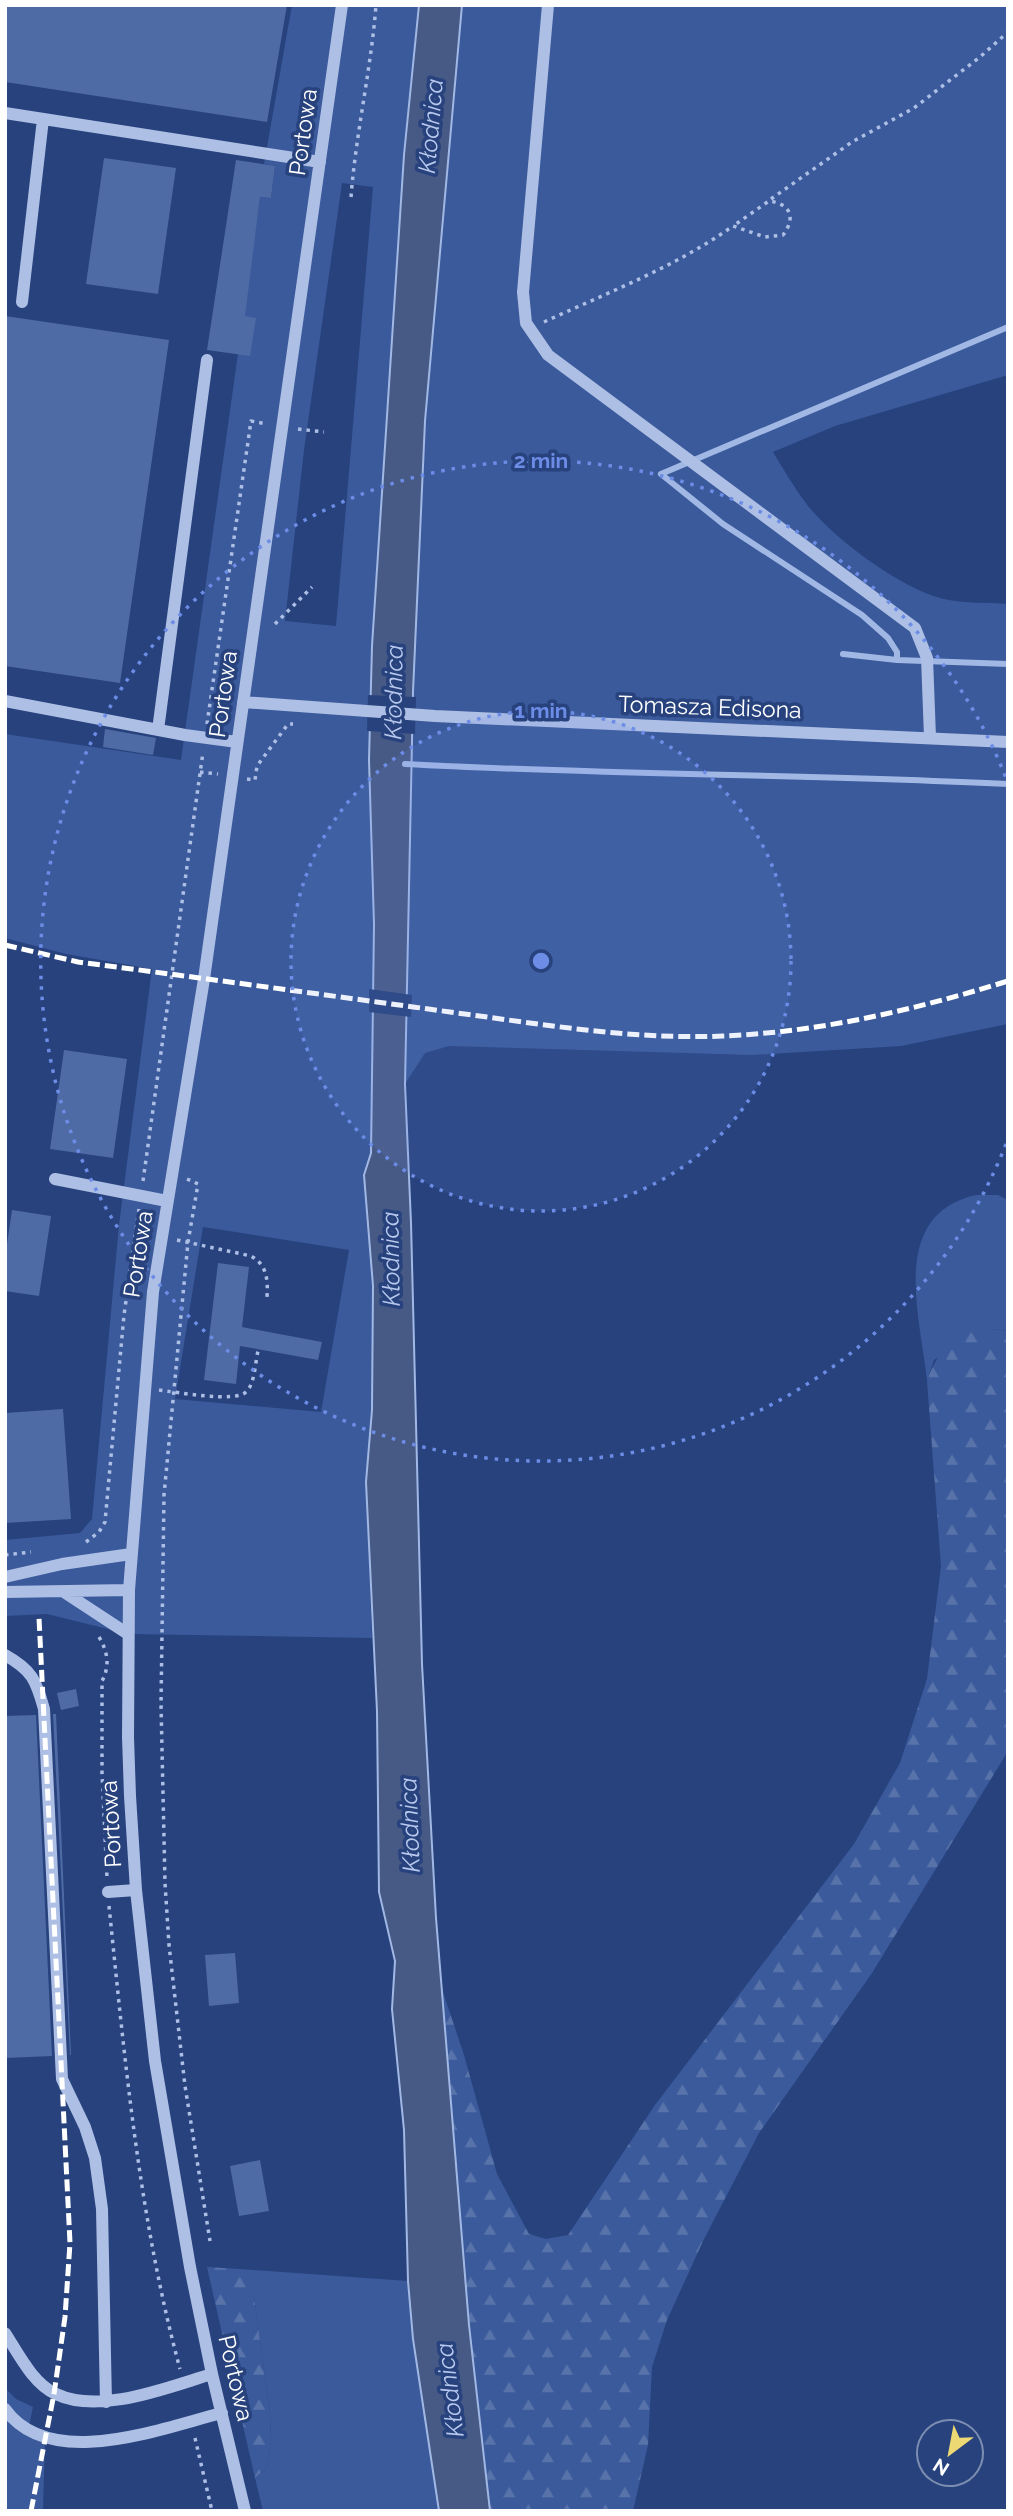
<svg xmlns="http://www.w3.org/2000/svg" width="1013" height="2516" font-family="Raleway,sans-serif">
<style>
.green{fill:#3b5a9b;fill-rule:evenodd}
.forest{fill:url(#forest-firs)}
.water{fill:#475a86;stroke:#a1b8e5;stroke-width:2}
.pier{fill:#27427d}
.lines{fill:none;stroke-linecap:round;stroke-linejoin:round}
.stream{stroke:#a1b8e5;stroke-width:6}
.building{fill:#4f6ba6}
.path{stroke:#adbfe5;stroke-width:3.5;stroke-dasharray:3.5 5;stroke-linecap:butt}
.minor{stroke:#adbfe5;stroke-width:12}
.rail{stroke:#fff;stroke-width:5;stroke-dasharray:12 5;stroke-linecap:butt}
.ring{fill:none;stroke:#6c8ce6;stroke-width:3.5;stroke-dasharray:3.5 7}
.labels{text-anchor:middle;stroke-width:7;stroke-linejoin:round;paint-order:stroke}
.street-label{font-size:23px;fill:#fff;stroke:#27427d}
.water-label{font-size:24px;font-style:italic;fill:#b8c9ed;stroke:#27427d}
.centre{fill:#6c8ce6;stroke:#27427d;stroke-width:3.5}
.ring-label{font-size:21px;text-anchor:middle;font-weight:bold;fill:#6c8ce6;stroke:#27427d;stroke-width:7;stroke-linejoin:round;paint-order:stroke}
</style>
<defs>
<pattern id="forest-firs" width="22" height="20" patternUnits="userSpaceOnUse" patternTransform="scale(1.75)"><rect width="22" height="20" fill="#3b5a9b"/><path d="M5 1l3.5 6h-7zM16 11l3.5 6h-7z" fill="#5873aa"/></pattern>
</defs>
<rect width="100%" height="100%" fill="#27427d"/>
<!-- green -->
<path class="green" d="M 292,5 L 419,5 L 404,155 L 372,646 L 369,760 L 374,924 L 371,1153 L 364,1175 L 373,1286 L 372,1410 L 366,1482 L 372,1638 L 128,1634 L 47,1614 L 5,1616 L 5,1540 L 80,1533 L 92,1519 L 119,1225 L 152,969 L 66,954 L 5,938 L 5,734 L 181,760 L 260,197 L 271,198 L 275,166 L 264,164 ZM 342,183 L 373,187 L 336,626 L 285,621 L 304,450 ZM 203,1227 L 349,1250 L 321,1412 L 175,1399 Z
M 462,5 L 1008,5 L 1008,375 L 835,426 L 773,452 C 784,470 795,489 808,506 C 836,540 901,589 944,599 C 965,604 986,602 1008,604 L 1008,1024 L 901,1046 L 752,1055 L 449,1046 L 425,1053 L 405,1084 L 413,692 L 425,421 Z
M 976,1195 L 998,1195 L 1008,1200 L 1008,1331 L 989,1329 L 934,1360 L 927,1381 C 921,1318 887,1215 976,1195 Z
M 254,2270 L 408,2281 L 413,2339 L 439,2511 L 263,2511 L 255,2478 L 267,2467 L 271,2442 L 270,2414 L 254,2296 Z
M 5,2388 L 16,2399 L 33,2407 L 28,2431 L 45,2439 L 43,2511 L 5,2511 Z"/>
<!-- forest -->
<path class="forest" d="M 989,1329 L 1008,1331 L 1008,1750 L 1005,1756 L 872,1973 L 759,2133 L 704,2239 L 667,2320 L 652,2367 L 648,2445 L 633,2511 L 490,2511 L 469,2325 L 441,1986 L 464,2055 L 497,2174 L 529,2234 L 546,2239 L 568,2235 L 655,2105 L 854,1844 L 900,1763 L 927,1679 L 941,1566 L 927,1381 C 938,1349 955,1333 989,1329 Z
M 207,2267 L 254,2270 L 254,2296 L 270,2414 L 271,2442 L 267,2467 L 255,2478 Z"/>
<!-- water -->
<path class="water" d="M 419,5 L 462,5 L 425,421 L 413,692 L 405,1084 L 411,1223 L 422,1664 L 436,1918 L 469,2325 L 490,2511 L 439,2511 L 413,2339 L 408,2281 L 404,2130 L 392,2009 L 395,1961 L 379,1892 L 377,1711 L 366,1482 L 372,1410 L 373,1286 L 364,1175 L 371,1153 L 374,924 L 369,760 L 372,646 L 404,155 Z"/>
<!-- pier -->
<path class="pier" d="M 368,695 L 416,697 L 415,734 L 367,731 Z
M 369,989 L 412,995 L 411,1017 L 369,1012 Z"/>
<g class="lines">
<!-- stream -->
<path class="stream" d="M 843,654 L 897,660 L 897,652 L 888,638 L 862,615 L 723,524 L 661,474 L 1008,327
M 897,660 L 1008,664
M 405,764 C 605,775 807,774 1008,784"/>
</g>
<!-- building -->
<path class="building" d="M 5,5 L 287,5 L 267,122 L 5,82 Z
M 104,158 L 176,168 L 158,294 L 86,284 Z
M 236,160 L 275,166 L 271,198 L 260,197 L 245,316 L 256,318 L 250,356 L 207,350 Z
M 5,316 L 169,340 L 120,683 L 5,666 Z
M 105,729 L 156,738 L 153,755 L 103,747 Z
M 64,1050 L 127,1059 L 113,1158 L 50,1149 Z
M 12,1210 L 51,1216 L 39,1296 L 5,1291 L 5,1258 Z
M 218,1263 L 249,1267 L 242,1327 L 322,1342 L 318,1360 L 240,1346 L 236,1384 L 204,1380 Z
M 63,1409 L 71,1519 L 5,1523 L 5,1413 Z
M 76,1689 L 79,1706 L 61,1710 L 57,1693 Z
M 53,1714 L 56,1714 L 71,2055 L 70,2055 Z
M 36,1715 L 52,2056 L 5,2058 L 5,1716 Z
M 235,1953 L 239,2003 L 209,2006 L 205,1955 Z
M 260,2160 L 269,2211 L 239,2216 L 230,2166 Z"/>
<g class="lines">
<!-- path -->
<path class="path" d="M 351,197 C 356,132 371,70 376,5
M 771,199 L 852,142 L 914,108 L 980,57 L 1008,32
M 544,322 C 609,292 675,267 733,226 L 765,237 L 783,235 C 796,218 791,204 769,201 L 733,226
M 298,429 L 324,432
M 275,624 L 312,587
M 207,724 L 251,421 L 267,424
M 200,772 L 218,774
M 247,779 L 255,780 L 257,766 L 288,724 L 293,724
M 187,1179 L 198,1184 L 188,1242 L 164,1495 L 161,1704 L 165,1883 L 169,1945 L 185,2086 L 210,2241
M 143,1181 L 203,752
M 177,1240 L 251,1256 C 267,1265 268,1279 267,1297
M 159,1390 C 176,1392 235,1403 246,1392 C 255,1384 255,1363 258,1351
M 86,1542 L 99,1532 L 105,1522 L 124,1315 L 139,1209
M 5,1555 L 31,1552
M 99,1637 C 108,1652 110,1666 102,1681 L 102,1773 L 107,1878
M 109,1906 C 125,2061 139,2218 180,2369
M 195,2438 L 212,2511"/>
<!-- minor -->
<path class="minor" d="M 548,5 L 523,292 L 526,323 L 548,355 L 915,628 L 927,658 L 930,737
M 5,113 L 320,162
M 22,302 L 43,119
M 5,701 L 185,735 L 237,742
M 243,702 L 435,716 L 1008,742
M 158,730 L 207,360
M 55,1179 L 167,1201
M 5,1577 L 62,1564 L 131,1554
M 5,1592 L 129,1590
M 64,1592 L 128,1634
M 5,1655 C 32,1670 36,1680 44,1709 L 62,2079 L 85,2127 L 95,2158 L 102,2209 L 106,2402
M 108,1892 L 136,1890
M 5,2333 C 18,2353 33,2384 56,2394 C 100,2415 168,2387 212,2374
M 5,2409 C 50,2472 161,2428 222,2413
M 245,2511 L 212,2374 L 190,2267 L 155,2061 L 136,1890 L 130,1796 L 128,1737 L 129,1590 L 153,1292 L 204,979 L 342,5"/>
<!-- rail -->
<path class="rail" d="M 5,945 L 78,962 C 202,978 326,995 450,1012 C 541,1024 631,1040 723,1036 C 821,1032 914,1010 1008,981
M 31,2511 L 54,2394 L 65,2317 L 70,2243 L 39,1618"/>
</g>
<!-- distance rings -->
<circle cx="541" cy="961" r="250" fill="#6c8ce6" fill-opacity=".12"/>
<g class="ring">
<circle cx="541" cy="961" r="250"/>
<path d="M1006 1144A500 500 0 1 1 1006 778"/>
</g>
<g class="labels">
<!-- street labels -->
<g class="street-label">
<text transform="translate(303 132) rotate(-82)" y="8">Portowa</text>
<text transform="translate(223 694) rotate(-82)" y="8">Portowa</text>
<text transform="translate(710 707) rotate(2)" y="8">Tomasza Edisona</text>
<text transform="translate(138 1254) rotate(-81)" y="8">Portowa</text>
<text transform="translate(111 1824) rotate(-93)" y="8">Portowa</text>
<text transform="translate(236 2378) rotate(77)" y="8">Portowa</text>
</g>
<!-- water labels -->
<g class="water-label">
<text transform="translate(431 126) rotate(-85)" y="8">Kłodnica</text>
<text transform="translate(394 692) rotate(-89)" y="8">Kłodnica</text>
<text transform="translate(391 1259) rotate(-91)" y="8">Kłodnica</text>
<text transform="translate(410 1825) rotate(-92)" y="8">Kłodnica</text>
<text transform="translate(450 2390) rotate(-97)" y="8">Kłodnica</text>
</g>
</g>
<circle cx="541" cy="961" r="10" class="centre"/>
<g class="ring-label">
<text x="541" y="468">2 min</text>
<text x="541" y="718">1 min</text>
</g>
<!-- border -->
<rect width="1013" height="2516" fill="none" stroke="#ffffff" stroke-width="14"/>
<!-- north arrow -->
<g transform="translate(950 2453) rotate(212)"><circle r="33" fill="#27427d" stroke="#7d8eb1" stroke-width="2"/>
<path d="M0-5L12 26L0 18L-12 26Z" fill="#edd973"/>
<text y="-10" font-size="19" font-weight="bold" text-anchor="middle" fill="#ffffff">N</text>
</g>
</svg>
